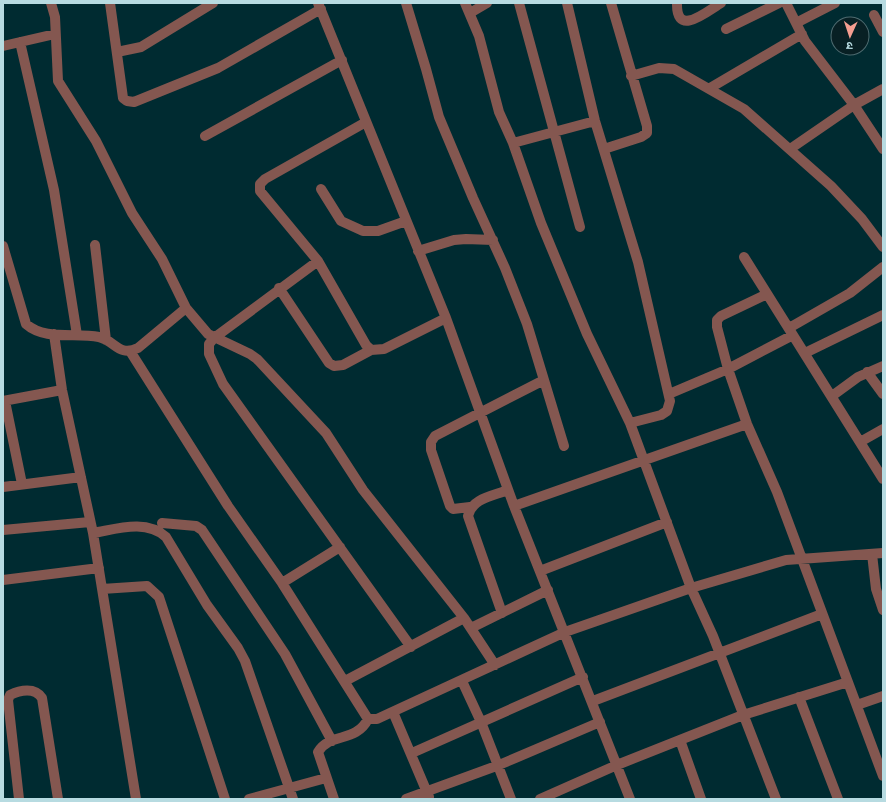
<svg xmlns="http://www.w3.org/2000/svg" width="886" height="802" font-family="'Open Sans','Noto Sans Devanagari',sans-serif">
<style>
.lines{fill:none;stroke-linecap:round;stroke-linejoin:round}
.minor{stroke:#845750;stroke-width:10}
</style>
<rect width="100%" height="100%" fill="#002b31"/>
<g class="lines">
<!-- minor -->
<path class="minor" d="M 110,3 L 123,98 L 127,101 L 134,102 L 218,68 L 321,9
M 318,3 L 446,318 L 514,506 L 630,799
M 406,3 L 426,69 L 439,117 L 473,198 L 505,268 L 527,324 L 564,446
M 465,3 L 479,36 L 499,112 L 513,143 L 541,223 L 587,334 L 630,423 L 691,588 L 713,636 L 776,799
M 519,3 L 580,227
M 567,3 L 595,121 L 638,262 L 670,401 L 667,411 L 661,415 L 630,423
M 677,3 C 676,38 706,12 721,3
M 786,3 L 805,41 L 854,105 L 883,149
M 470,13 L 487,3
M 874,15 L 883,32
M 796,23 L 835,3
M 726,29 L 779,3
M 20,42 L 54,190 L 77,335
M 3,46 L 55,34
M 117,52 L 141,47 L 213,3
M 631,76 L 659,68 L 674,69 L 744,109 L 831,186 L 862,219 L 883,247
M 710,88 L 802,34
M 366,122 L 265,179 L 260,184 L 260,191 L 318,261 L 366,345 L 371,350 L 384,349 L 446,318
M 205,136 L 342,60
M 513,143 L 595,121
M 604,149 L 641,137 L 647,133 L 647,126 L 611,3
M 790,149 L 854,105 L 883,89
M 321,189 L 341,221 L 363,231 L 378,231 L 406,221
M 95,245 L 106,340
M 3,246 L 26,324 C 45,341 76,332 99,337 C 116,341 118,357 138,348 L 186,308 L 162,259 L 132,213 L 96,141 L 58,81 L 55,17 L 51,3
M 418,251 L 454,240 L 466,239 L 493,240
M 744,257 L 883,479
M 318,261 L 214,338 L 209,344 L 209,354 L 223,384 L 411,647
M 279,288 L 329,363 L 334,366 L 343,365 L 371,350
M 767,294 L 721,316 L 717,320 L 717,327 L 728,369 L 747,424 L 777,492 L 883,776
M 186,308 L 208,334 L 250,354 L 257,359 L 326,433 L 363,490 L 464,618 L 495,665
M 789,328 L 850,293 L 883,267
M 54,334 L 62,390 L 93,533 L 136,799
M 130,351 L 228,506 L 282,583 L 368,719 L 377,719 L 565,632 L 691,588 L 786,560 L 883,553
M 805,353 L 883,315
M 867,372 L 883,394
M 669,394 L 728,369 L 793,335
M 832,396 L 858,377 L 883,366
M 3,401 L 62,390
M 5,401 L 22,484
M 860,442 L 883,429
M 3,487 L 81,477
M 514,506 L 747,424
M 470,507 L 453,509 L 450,506 L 431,450 L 431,442 L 435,436 L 544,380
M 162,523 L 196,526 L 202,530 L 285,654 L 332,741
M 3,530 L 90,522
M 93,533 C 117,529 146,519 166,537 L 207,605 L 238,648 L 245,661 L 293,799
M 872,554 L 876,589 L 883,610
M 540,571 L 667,522
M 3,580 L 99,568
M 282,583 L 340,547
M 102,589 L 147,586 L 159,597 L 225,799
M 502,613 L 468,516 C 472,498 493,496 508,490
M 471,628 L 548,590
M 345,681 L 464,618
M 462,681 L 481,722 L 511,799
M 799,697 L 838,799
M 593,701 L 822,614
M 857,705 L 883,696
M 393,712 L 429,797
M 680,740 L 701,799
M 412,753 L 583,677
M 19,799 L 8,700 L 10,695 C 20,690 35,687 42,698 L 58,799
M 249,799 L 326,778
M 334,799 L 318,752 C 330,732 356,743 368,719
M 406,799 L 499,765 L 600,722
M 540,799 L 617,765 L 743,715 L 848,682"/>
</g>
<!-- border -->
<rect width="886" height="802" fill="none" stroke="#b7dbe1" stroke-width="8"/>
<!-- north arrow -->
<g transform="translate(850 36) rotate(183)"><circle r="19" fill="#082024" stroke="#4e6b70"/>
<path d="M0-3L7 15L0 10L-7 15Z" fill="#f59d90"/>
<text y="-6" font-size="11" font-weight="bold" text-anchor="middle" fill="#b7dbe1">उ</text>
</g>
</svg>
